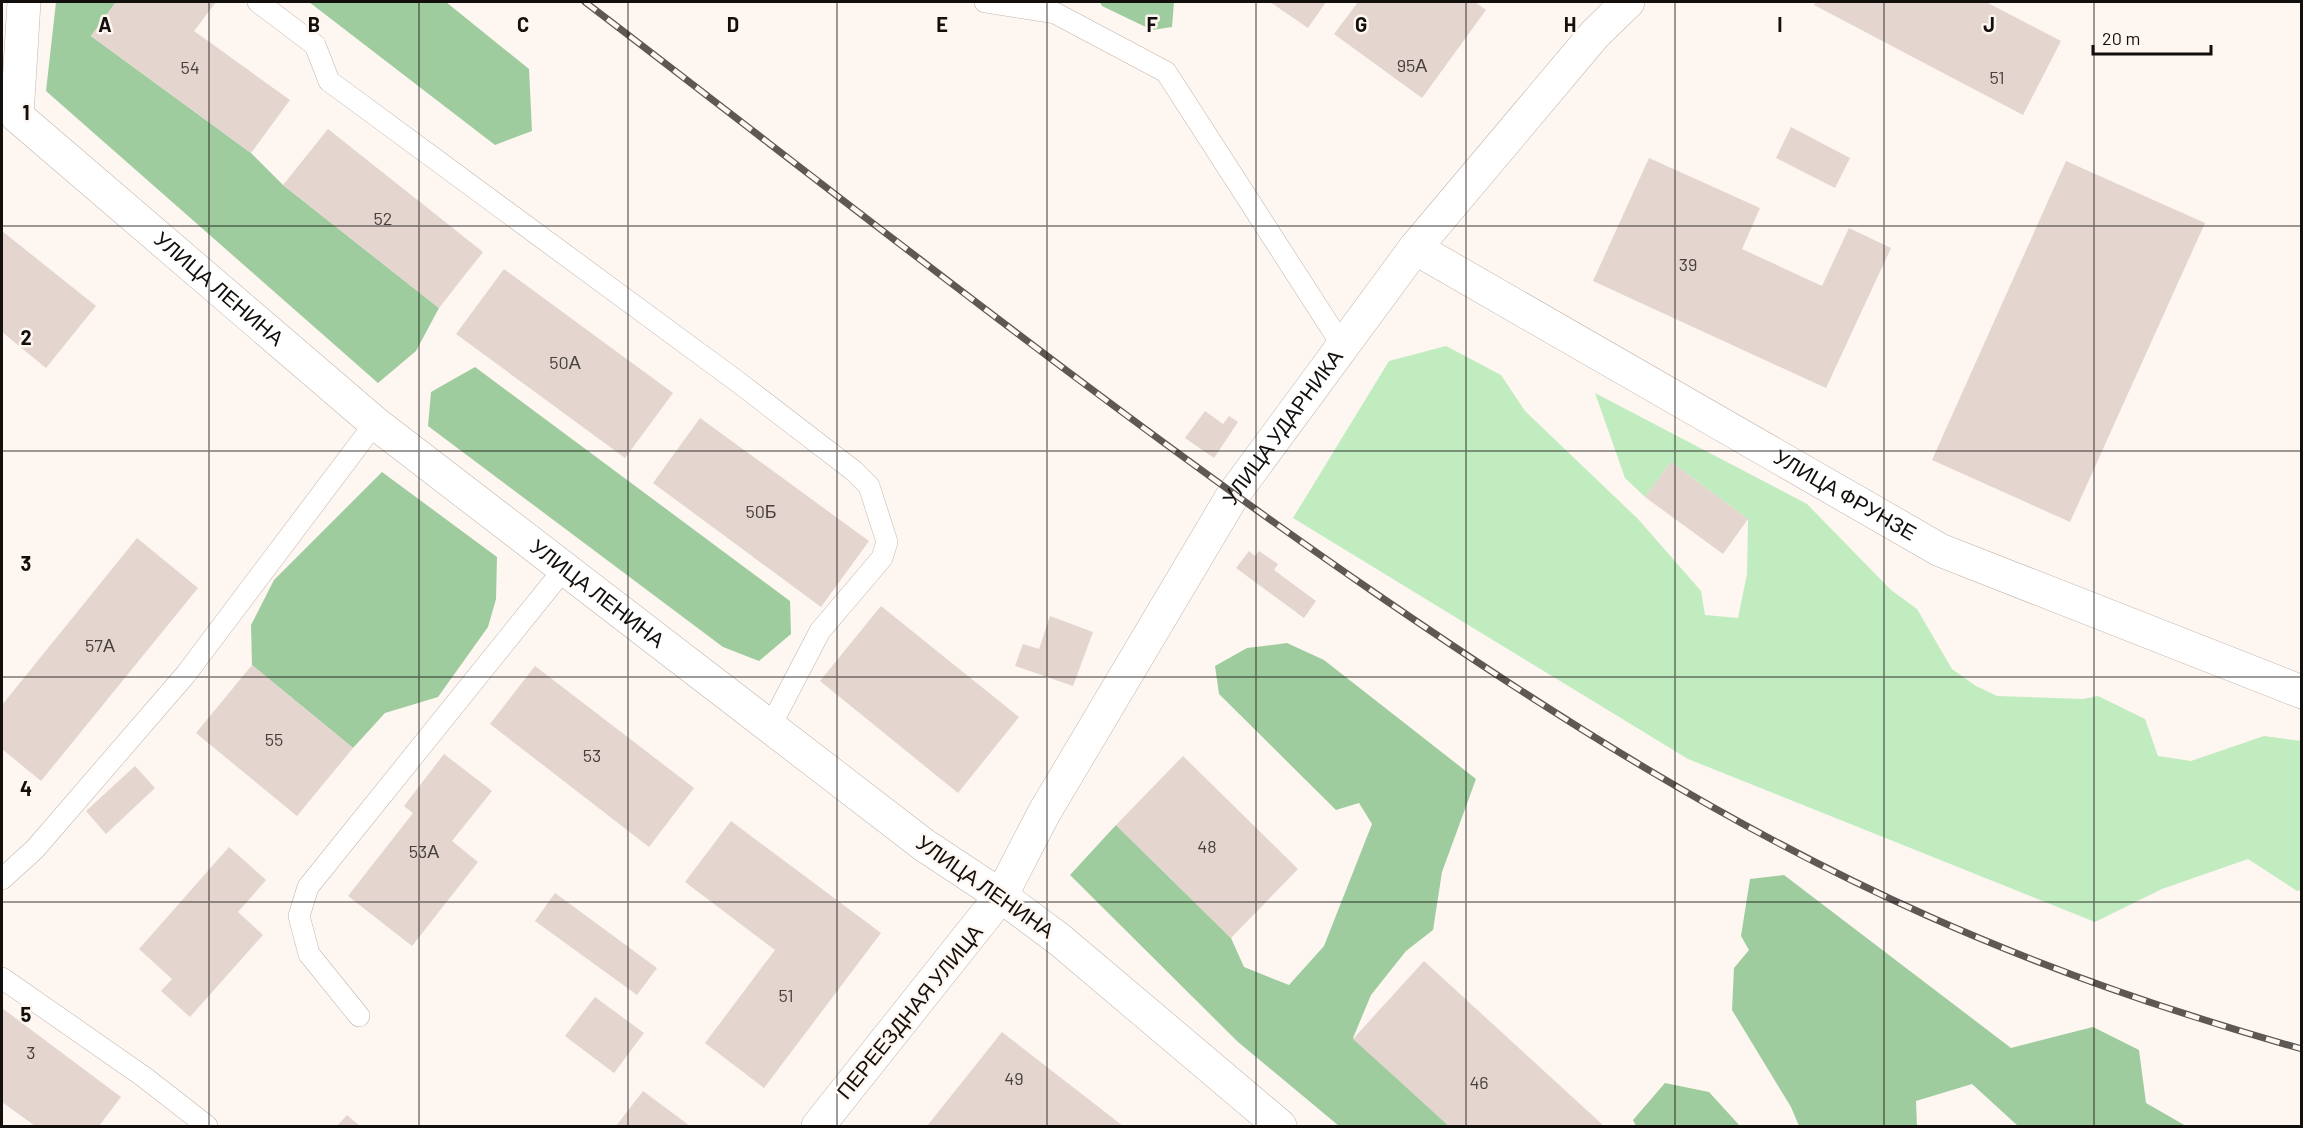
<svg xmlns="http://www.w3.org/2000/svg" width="2303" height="1128" font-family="Barlow,sans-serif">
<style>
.green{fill:#c1ecc0}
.forest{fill:#9fcc9e}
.building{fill:#e4d5cf}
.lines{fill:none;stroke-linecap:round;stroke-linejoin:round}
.service-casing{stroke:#c1b5ad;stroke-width:22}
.minor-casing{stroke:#c1b5ad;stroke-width:34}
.primary-casing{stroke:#c1b5ad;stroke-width:34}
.service{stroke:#fff;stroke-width:21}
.minor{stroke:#fff;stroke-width:33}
.primary{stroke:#fff;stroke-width:33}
.rail-casing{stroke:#5d5854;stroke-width:7}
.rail{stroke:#fef6f1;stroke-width:4.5;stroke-dasharray:14;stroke-linecap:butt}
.grid{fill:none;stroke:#130f0c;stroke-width:1.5;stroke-opacity:0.55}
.labels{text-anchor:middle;stroke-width:5;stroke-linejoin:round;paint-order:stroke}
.number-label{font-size:18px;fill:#47403d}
.street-label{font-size:21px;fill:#130f0c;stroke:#fef6f1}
.grid-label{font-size:20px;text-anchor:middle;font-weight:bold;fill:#130f0c;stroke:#fef6f1;stroke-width:5;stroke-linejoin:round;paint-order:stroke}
</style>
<rect width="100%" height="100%" fill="#fef6f1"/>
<!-- green -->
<path class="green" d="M 1446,346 L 1501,375 L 1525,411 L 1638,519 L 1701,591 L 1705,615 L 1738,618 L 1747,574 L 1748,519 L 1671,462 L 1645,497 L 1625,478 L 1595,393 L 1807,504 L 1891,590 L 1917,609 L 1952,669 L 1976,686 L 1997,696 L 2083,699 L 2098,696 L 2145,719 L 2158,756 L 2191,761 L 2264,736 L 2301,741 L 2301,890 L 2297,891 L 2248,859 L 2162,889 L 2095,922 L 1688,759 L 1293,518 L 1389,361 Z"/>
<!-- forest -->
<path class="forest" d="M 56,2 L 116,2 L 91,36 L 251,153 L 283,185 L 439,308 L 416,351 L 378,383 L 46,91 Z
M 309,2 L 446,2 L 529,69 L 532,131 L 495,145 Z
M 1100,2 L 1174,2 L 1172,27 L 1152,30 L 1102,6 Z
M 475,367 L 790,601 L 791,634 L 759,661 L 723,647 L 428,426 L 431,392 Z
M 382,472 L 497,557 L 496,599 L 488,627 L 438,697 L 385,713 L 353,748 L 252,665 L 251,625 L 274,580 Z
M 1287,643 L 1324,660 L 1476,779 L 1442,872 L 1433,930 L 1406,951 L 1371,995 L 1353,1038 L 1449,1126 L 1339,1126 L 1238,1042 L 1070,875 L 1116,825 L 1231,938 L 1244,967 L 1289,985 L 1324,946 L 1372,824 L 1359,803 L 1336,810 L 1219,694 L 1215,666 L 1247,648 Z
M 1784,875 L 2011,1048 L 2093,1027 L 2139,1050 L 2146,1103 L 2186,1126 L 2018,1126 L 1972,1084 L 1916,1101 L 1917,1126 L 1799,1126 L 1791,1107 L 1732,1010 L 1734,968 L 1749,950 L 1741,936 L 1750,879 Z
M 1665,1083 L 1709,1092 L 1740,1126 L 1636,1126 L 1633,1120 Z"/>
<!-- building -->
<path class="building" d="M 116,2 L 216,2 L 194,31 L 290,100 L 251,153 L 91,36 Z
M 1270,2 L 1326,2 L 1308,28 Z
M 1358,2 L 1475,2 L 1486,10 L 1422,98 L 1334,34 Z
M 1816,2 L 1986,2 L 2061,41 L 2023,115 L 1814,5 Z
M 1791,127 L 1850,158 L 1835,188 L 1776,158 Z
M 328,129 L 483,252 L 439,308 L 283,185 Z
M 1649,158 L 1760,208 L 1742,249 L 1822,286 L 1849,228 L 1891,248 L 1826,388 L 1593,281 Z
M 2066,161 L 2205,223 L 2070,522 L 1932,460 Z
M 2,231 L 96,306 L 46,368 L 2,332 Z
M 504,269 L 673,393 L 625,458 L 456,334 Z
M 1205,411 L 1223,424 L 1229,416 L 1238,422 L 1214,458 L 1185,438 Z
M 700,418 L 869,541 L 821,607 L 653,483 Z
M 1671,462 L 1748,519 L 1723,554 L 1645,497 Z
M 137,538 L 198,588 L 41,781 L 2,749 L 2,705 Z
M 1249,551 L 1255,556 L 1259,551 L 1278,564 L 1274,570 L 1316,601 L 1304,618 L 1236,568 Z
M 881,606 L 1019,717 L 958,793 L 820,681 Z
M 1050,616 L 1093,632 L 1073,686 L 1015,666 L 1023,644 L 1039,649 Z
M 252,665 L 353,748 L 297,816 L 196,733 Z
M 535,666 L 694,788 L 649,847 L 490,724 Z
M 444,754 L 492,791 L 452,841 L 478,862 L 412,946 L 348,896 L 413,813 L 404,806 Z
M 1183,756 L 1298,869 L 1231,938 L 1116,825 Z
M 135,766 L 155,788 L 106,834 L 86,811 Z
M 731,821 L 881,933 L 764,1088 L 705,1043 L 775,950 L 685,882 Z
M 229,847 L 266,880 L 238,912 L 263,935 L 190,1017 L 161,991 L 172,979 L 139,949 Z
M 555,893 L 657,968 L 637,995 L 535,921 Z
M 1424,961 L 1604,1126 L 1449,1126 L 1353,1039 Z
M 595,997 L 644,1033 L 614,1073 L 565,1036 Z
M 2,1008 L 121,1097 L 99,1126 L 35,1126 L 2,1102 Z
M 1002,1032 L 1123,1126 L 927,1126 Z
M 643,1091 L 690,1126 L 616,1126 Z
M 347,1115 L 360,1126 L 337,1126 Z"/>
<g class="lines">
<!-- service casing -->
<g class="service-casing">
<path id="service" d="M 258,2 L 315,45 L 329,81 L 738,382 L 854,471 L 869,486 L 887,542 L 882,558 L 820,631 L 770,727
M 985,2 L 1055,13 L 1166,72 L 1342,345
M 2,879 L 35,849 L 186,674 L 375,423
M 2,978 L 144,1077 L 207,1126
M 359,1016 L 309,954 L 299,916 L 308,887 L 564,569"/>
</g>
<!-- minor casing -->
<g class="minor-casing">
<g id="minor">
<path id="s1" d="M 24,2 L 17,116 L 375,423 L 924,845 L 1001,896 L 818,1126"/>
<path id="s2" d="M 1415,248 L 1940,550 L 2302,692"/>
</g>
</g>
<!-- primary casing -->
<g class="primary-casing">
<g id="primary">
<path id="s3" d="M 1280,1126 L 1060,940 L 1001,896 L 1044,813 L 1233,495 L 1415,248 L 1595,34 L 1628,2"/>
</g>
</g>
<!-- service -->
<use href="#service" class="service"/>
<!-- minor -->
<use href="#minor" class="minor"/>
<!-- primary -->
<use href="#primary" class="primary"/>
<!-- rail casing -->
<g class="rail-casing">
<path id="rail" d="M 585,2 C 846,201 1104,407 1375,593 C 1551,714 1732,829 1928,916 C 2049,970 2174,1013 2302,1049"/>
</g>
<!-- rail -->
<use href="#rail" class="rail"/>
</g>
<!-- grid -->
<path class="grid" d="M 209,2 L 209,1126M 419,2 L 419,1126M 628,2 L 628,1126M 837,2 L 837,1126M 1047,2 L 1047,1126M 1256,2 L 1256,1126M 1466,2 L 1466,1126M 1675,2 L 1675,1126M 1884,2 L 1884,1126M 2094,2 L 2094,1126M 2,226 L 2302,226M 2,451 L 2302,451M 2,677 L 2302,677M 2,902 L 2302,902"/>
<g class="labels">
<!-- number labels -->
<g class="number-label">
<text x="1412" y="72">95А</text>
<text x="190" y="74">54</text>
<text x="1997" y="84">51</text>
<text x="383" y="225">52</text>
<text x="1688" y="271">39</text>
<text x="565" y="369">50А</text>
<text x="761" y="518">50Б</text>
<text x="100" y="652">57А</text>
<text x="274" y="746">55</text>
<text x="592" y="762">53</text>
<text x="1207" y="853">48</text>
<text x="424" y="858">53А</text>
<text x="786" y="1002">51</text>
<text x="31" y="1059">3</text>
<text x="1014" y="1085">49</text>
<text x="1479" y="1089">46</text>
</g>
<!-- street labels -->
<g class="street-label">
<text dy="7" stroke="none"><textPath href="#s1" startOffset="380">УЛИЦА ЛЕНИНА</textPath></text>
<text dy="7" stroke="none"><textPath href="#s3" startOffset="909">УЛИЦА УДАРНИКА</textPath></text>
<text dy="7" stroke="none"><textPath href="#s2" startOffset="496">УЛИЦА ФРУНЗЕ</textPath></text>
<text dy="7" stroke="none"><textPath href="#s1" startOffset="866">УЛИЦА ЛЕНИНА</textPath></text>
<text transform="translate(985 887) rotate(35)" y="7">УЛИЦА ЛЕНИНА</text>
<text transform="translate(910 1012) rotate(-51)" y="7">ПЕРЕЕЗДНАЯ УЛИЦА</text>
</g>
</g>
<g class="grid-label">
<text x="105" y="32">A</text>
<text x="314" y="32">B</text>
<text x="523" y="32">C</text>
<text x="733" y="32">D</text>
<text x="942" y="32">E</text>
<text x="1152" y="32">F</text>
<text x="1361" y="32">G</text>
<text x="1570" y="32">H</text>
<text x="1780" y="32">I</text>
<text x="1989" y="32">J</text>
<text x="26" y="120">1</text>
<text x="26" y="345">2</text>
<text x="26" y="571">3</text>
<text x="26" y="796">4</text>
<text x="26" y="1022">5</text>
</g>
<!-- border -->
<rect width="2303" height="1128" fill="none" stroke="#130f0c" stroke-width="6"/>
<!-- scale -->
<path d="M2093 45v9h118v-9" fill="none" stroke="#130f0c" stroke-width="3"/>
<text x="2102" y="45" font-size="18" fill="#130f0c" stroke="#fef6f1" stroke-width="4.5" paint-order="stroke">20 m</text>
</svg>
